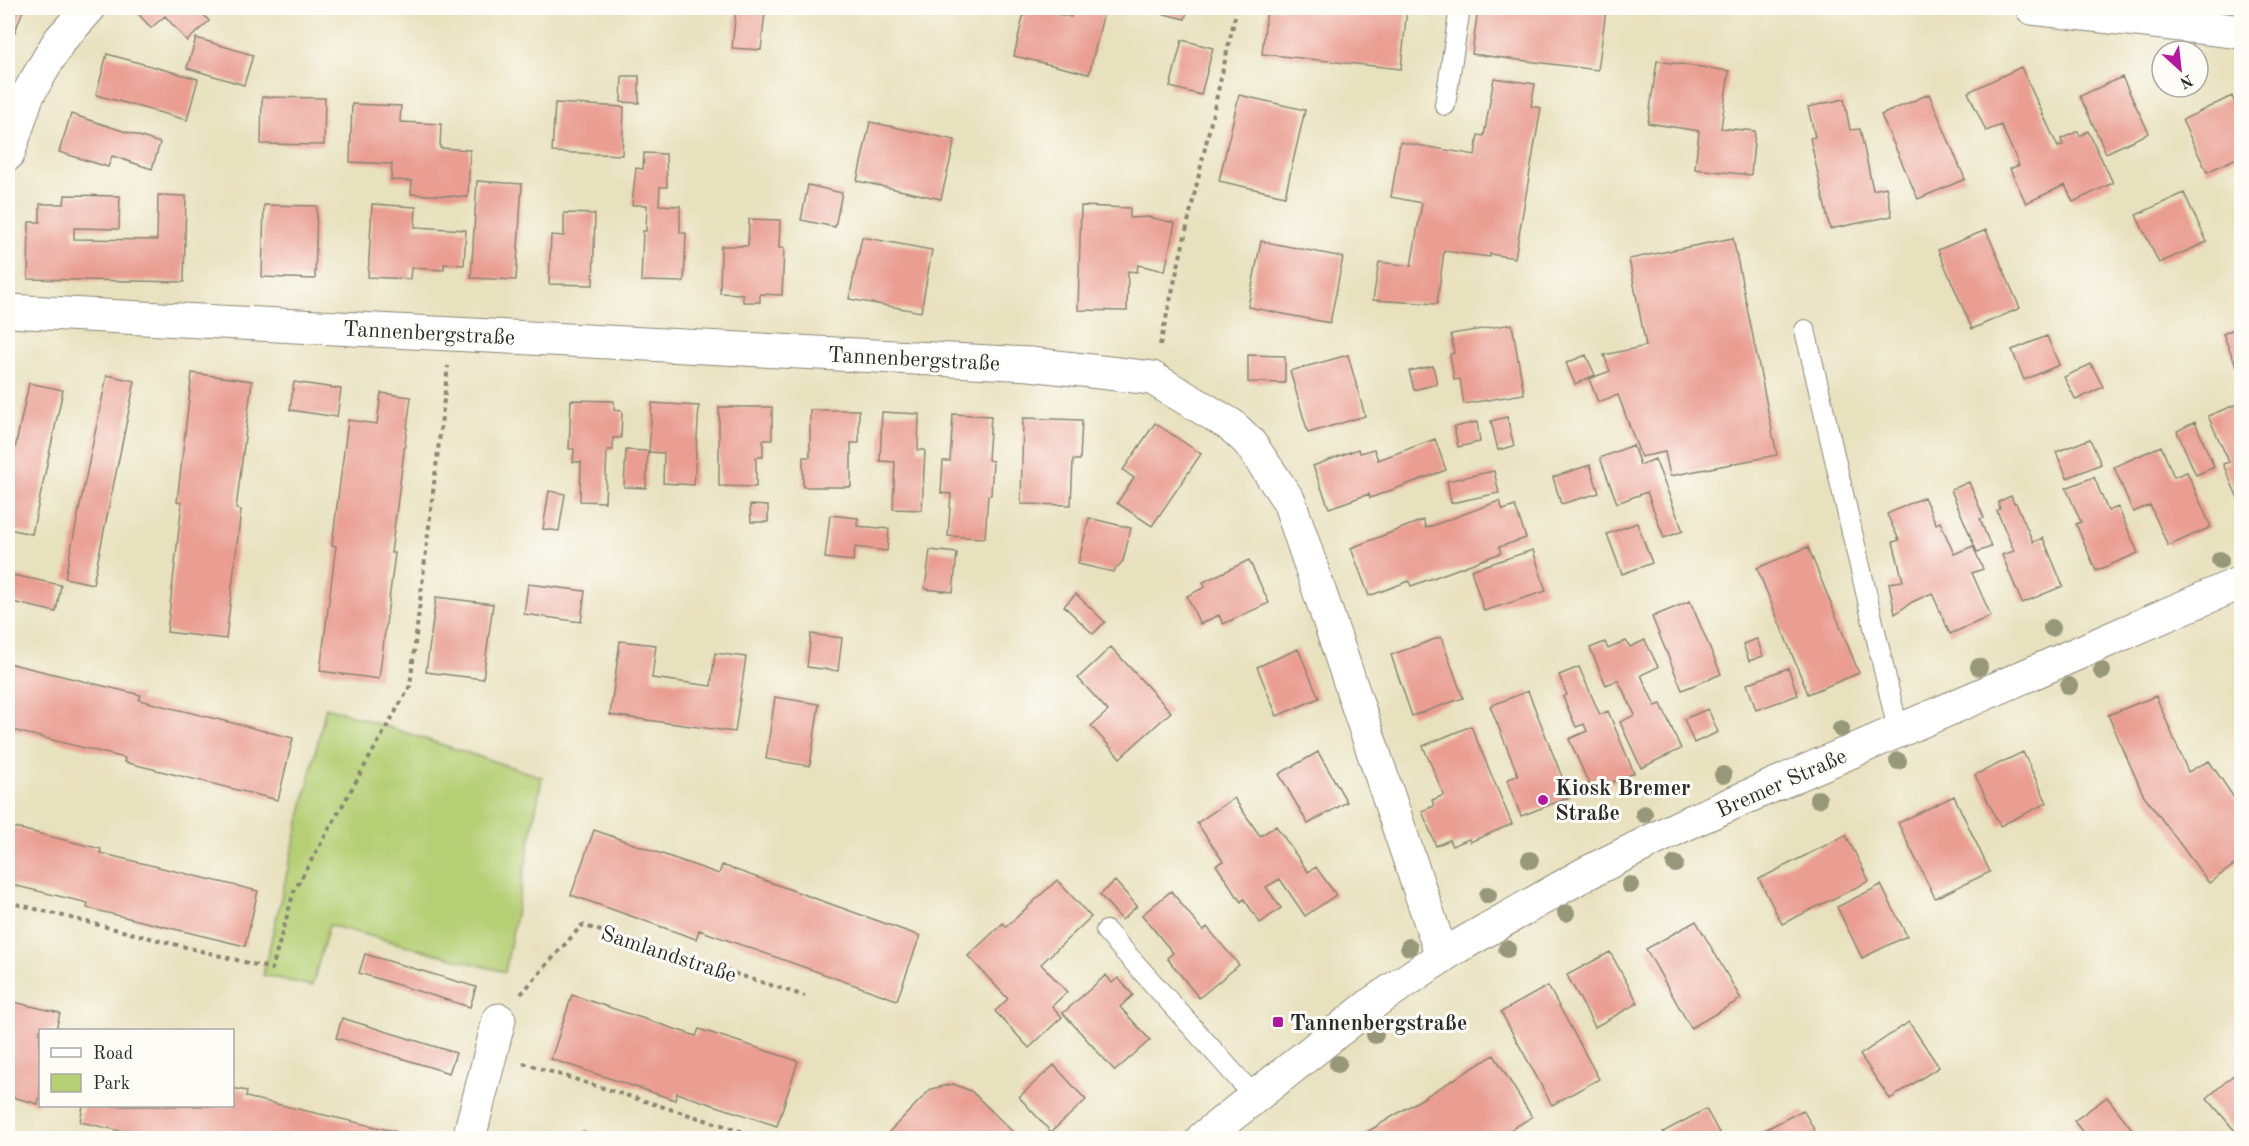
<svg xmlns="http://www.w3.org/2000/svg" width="2249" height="1146" font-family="'Old Standard TT',serif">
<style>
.green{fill:#b6cf75;stroke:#707d50;stroke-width:1.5}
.building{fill:#ea9e92}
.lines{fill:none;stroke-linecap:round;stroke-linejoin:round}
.service-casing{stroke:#8a8674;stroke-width:22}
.minor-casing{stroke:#8a8674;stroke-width:35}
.secondary-casing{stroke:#8a8674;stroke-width:35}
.path{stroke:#8a8674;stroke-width:4;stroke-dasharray:4.5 4.5;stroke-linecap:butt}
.service{stroke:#fff;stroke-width:20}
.minor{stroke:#fff;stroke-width:33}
.secondary{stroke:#fff;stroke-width:33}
.tree{fill:#979879}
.poi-dot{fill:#b5179e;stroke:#fdfcf7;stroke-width:2}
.labels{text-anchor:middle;stroke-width:6;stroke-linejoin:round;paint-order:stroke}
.street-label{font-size:22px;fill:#2b2b2b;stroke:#fdfcf7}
.poi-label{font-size:22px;font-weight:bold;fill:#2b2b2b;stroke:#fdfcf7;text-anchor:start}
</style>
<rect width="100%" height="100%" fill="#fdfcf7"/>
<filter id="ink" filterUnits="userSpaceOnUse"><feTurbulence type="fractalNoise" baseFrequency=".0167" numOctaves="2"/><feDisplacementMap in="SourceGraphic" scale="12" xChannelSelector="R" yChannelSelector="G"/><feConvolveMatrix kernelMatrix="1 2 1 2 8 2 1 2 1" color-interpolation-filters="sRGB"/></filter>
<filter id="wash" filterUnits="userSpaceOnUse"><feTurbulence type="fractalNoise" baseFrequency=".008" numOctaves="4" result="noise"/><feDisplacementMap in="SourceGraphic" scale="24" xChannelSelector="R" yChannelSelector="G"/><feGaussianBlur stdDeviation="1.35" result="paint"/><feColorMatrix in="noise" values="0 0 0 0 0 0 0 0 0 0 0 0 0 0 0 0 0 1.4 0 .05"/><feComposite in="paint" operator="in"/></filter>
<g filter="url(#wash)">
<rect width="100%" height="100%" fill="#e8e1be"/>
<!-- green -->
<path class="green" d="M 326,707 L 542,777 L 505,972 L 329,925 L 312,986 L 263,975 Z"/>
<g id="blocks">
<!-- building -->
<path class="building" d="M 8,8 L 24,8 L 12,39 L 8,37 Z
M 133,8 L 198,8 L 209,21 L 187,41 L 165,16 L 151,28 Z
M 1025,8 L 1050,8 L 1049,12 L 1071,17 L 1073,8 L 1105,8 L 1089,74 L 1014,56 Z
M 1139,8 L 1188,8 L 1185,19 Z
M 1267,8 L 1407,8 L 1401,69 L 1262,54 Z
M 1478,8 L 1590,8 L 1606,10 L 1598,70 L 1472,54 Z
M 736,9 L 765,12 L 761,50 L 732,48 Z
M 196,38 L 253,55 L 244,85 L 187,68 Z
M 1182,40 L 1213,48 L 1201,95 L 1170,87 Z
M 107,54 L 198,79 L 187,120 L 96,95 Z
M 1657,61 L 1729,71 L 1721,128 L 1755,131 L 1751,175 L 1695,169 L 1699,131 L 1648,123 Z
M 2021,67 L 2058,147 L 2063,145 L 2061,139 L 2078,131 L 2080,136 L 2088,131 L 2113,183 L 2073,202 L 2065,185 L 2026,203 L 2010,169 L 2019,165 L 2001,125 L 1986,131 L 1968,92 Z
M 622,76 L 639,76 L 639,103 L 621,102 Z
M 2122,77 L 2149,133 L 2106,153 L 2080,96 Z
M 1494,78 L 1535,84 L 1531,106 L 1541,108 L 1515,258 L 1490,254 L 1490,257 L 1444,251 L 1437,304 L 1373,300 L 1379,262 L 1411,266 L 1422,203 L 1391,197 L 1400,142 L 1475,155 L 1478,135 L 1484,136 Z
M 1929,94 L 1965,179 L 1918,199 L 1881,115 Z
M 1239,95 L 1305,110 L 1285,196 L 1219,181 Z
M 2232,96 L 2241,115 L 2241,156 L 2207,172 L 2182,120 Z
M 262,97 L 325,98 L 324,145 L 261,144 Z
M 1844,99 L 1850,130 L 1860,129 L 1873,190 L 1886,187 L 1892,216 L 1830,229 L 1810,138 L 1815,137 L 1808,107 Z
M 555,103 L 624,107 L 622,155 L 552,152 Z
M 352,104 L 401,106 L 400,122 L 441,124 L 440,148 L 470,150 L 468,197 L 411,194 L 412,181 L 391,180 L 392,164 L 350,162 Z
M 71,114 L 160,143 L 152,169 L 112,156 L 108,167 L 59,152 Z
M 870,122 L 955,140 L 941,199 L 857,181 Z
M 644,153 L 666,154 L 667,187 L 660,187 L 659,205 L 680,206 L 680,233 L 686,233 L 684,282 L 641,281 L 643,231 L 646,231 L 647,205 L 632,205 L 636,168 L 643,169 Z
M 477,181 L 522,184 L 516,280 L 471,278 Z
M 808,185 L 842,193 L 835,227 L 801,220 Z
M 2184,193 L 2207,242 L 2159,263 L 2136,215 Z
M 65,195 L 120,196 L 119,229 L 74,228 L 74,239 L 157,240 L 158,195 L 186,196 L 184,282 L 28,279 L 29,222 L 40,222 L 40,204 L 64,204 Z
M 372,204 L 416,207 L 415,227 L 466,230 L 464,265 L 444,264 L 444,270 L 411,268 L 410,279 L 368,277 Z
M 264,205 L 317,206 L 315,279 L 262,277 Z
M 1081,206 L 1130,208 L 1130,218 L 1148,217 L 1175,223 L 1165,271 L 1138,265 L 1137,272 L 1128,271 L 1127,311 L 1078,310 Z
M 564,213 L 595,214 L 593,285 L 549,284 L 551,235 L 564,236 Z
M 749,219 L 780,220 L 779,248 L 784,248 L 782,295 L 760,294 L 760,302 L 743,302 L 743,294 L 720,293 L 721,246 L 748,246 Z
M 1986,230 L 2020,308 L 1972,329 L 1938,250 Z
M 862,237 L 932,250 L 921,312 L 849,299 Z
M 1733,238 L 1777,455 L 1670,476 L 1665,452 L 1641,457 L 1618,395 L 1598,402 L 1589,379 L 1610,371 L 1604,355 L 1646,346 L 1629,259 Z
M 1261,241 L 1343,257 L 1330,323 L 1248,307 Z
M 1512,324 L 1524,394 L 1464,404 L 1460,379 L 1454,380 L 1450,354 L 1454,353 L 1451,334 Z
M 2241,326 L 2241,377 L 2223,334 Z
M 2047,336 L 2059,365 L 2024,380 L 2012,350 Z
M 1248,355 L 1285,356 L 1285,383 L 1248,382 Z
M 1348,355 L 1365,416 L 1308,433 L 1290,371 Z
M 1586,355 L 1595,375 L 1575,384 L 1566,363 Z
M 2091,364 L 2103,387 L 2076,400 L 2064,377 Z
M 1433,366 L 1437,384 L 1414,390 L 1409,371 Z
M 192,373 L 252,381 L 236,509 L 241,510 L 226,639 L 167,632 L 182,503 L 177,502 Z
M 107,375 L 135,381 L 93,584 L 65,578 Z
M 294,382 L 341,389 L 337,417 L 290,410 Z
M 29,383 L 63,390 L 32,534 L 8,529 L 8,481 Z
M 381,393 L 411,397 L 391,553 L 395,553 L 379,679 L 320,671 L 336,546 L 332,545 L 348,420 L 377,424 Z
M 571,400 L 614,401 L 614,410 L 622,411 L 621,438 L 613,438 L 613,450 L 607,450 L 605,502 L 580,501 L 581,462 L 573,462 L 574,449 L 569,449 Z
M 652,403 L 699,406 L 694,485 L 663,483 L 664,453 L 649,452 Z
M 2237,404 L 2241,415 L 2241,505 L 2223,464 L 2229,462 L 2208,416 Z
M 719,407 L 772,407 L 772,440 L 763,440 L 763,457 L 756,457 L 756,487 L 719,486 Z
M 810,410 L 859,410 L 859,443 L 851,443 L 851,487 L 803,487 L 803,457 L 810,457 Z
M 882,412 L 919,414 L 918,450 L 925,450 L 922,510 L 893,509 L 895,462 L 880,461 Z
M 953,414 L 991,416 L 988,460 L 993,461 L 991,495 L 988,495 L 985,538 L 948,536 L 951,494 L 941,493 L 943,461 L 950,461 Z
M 1507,417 L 1514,446 L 1498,450 L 1491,421 Z
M 1023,418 L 1082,420 L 1080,460 L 1073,460 L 1071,505 L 1021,504 Z
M 1477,422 L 1480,442 L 1458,447 L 1454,427 Z
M 2195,422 L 2214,467 L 2196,475 L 2177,431 Z
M 1155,423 L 1201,454 L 1152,526 L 1117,503 L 1134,478 L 1123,470 Z
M 1435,439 L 1446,470 L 1370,498 L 1369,494 L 1329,508 L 1313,466 L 1358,449 L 1360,453 L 1374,449 L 1378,460 Z
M 2090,439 L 2101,464 L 2067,478 L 2056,452 Z
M 1633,445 L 1640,465 L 1655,459 L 1683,531 L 1664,538 L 1647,492 L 1617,503 L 1600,458 Z
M 2161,446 L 2174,477 L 2187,472 L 2211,527 L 2168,546 L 2150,505 L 2133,512 L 2114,467 Z
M 626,450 L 648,451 L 646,488 L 624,487 Z
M 1590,465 L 1599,493 L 1561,504 L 1553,477 Z
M 1494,471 L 1499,493 L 1451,503 L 1447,481 Z
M 2094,477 L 2108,511 L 2118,507 L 2138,553 L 2096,571 L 2076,524 L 2081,522 L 2066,488 Z
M 1969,482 L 1984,518 L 1980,519 L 1991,547 L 1977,552 L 1951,490 Z
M 549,491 L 565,494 L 559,531 L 543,529 Z
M 2011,496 L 2014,503 L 2016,503 L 2033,542 L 2043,538 L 2063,586 L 2022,603 L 2002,555 L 2014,551 L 1997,511 L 2000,509 L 1998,502 Z
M 1924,497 L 1936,524 L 1940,522 L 1954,554 L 1973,546 L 1983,569 L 1972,573 L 1991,616 L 1950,634 L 1932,593 L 1912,602 L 1895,614 L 1889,583 L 1903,581 L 1893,542 L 1899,540 L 1887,514 Z
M 1499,501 L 1503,510 L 1515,506 L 1526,538 L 1499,547 L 1501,553 L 1411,586 L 1409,581 L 1369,596 L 1351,548 L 1423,520 L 1426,528 Z
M 750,505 L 768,506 L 768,522 L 751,522 Z
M 830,515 L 858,518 L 857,526 L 889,529 L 887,551 L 855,547 L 853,561 L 825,558 Z
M 1089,518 L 1131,528 L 1123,561 L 1113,572 L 1078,564 Z
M 1637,523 L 1652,563 L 1622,574 L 1607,534 Z
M 1808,547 L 1859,673 L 1808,694 L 1757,568 Z
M 930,550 L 957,553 L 953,592 L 925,589 Z
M 1533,550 L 1546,591 L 1484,611 L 1471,570 Z
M 1249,560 L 1269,603 L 1223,624 L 1219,615 L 1200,624 L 1187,596 L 1205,587 L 1203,582 Z
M 8,574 L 61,585 L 56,612 L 8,601 Z
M 528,584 L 585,591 L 581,622 L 524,614 Z
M 1076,594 L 1105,622 L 1093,634 L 1064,606 Z
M 436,597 L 493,604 L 483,679 L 426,672 Z
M 1690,601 L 1721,674 L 1682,690 L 1652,617 Z
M 811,634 L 842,638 L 838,671 L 807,667 Z
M 1441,637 L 1463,698 L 1412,716 L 1391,655 Z
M 1757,639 L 1763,656 L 1749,661 L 1743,644 Z
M 1645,640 L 1658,667 L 1641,675 L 1655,706 L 1661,704 L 1681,749 L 1641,768 L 1620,722 L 1635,715 L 1618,680 L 1606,685 L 1590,648 L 1605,642 L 1608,649 L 1626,641 L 1630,647 Z
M 620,641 L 656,645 L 652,678 L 711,686 L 715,653 L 746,657 L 735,732 L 610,715 Z
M 1111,647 L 1171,712 L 1120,758 L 1091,726 L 1108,711 L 1078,678 Z
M 1298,649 L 1319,698 L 1277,716 L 1257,667 Z
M 8,663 L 141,695 L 139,700 L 293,738 L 278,800 L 124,762 L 125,758 L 8,729 Z
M 1579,667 L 1600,715 L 1608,711 L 1634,773 L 1592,791 L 1569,739 L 1587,731 L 1584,724 L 1576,727 L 1563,697 L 1567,695 L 1559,675 Z
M 1788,668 L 1798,695 L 1756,710 L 1747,684 Z
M 1528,691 L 1570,797 L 1521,816 L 1507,780 L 1518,775 L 1490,706 Z
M 2156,696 L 2188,772 L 2209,761 L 2241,808 L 2241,860 L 2209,883 L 2143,794 L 2108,715 Z
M 775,697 L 819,704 L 810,766 L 766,759 Z
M 1708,709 L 1718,732 L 1694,743 L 1684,719 Z
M 1471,726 L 1512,824 L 1470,842 L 1469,839 L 1452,846 L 1449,840 L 1436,846 L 1422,811 L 1434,806 L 1432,800 L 1444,795 L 1423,746 Z
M 1318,752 L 1347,802 L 1308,824 L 1279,774 Z
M 2023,752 L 2047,803 L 2000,826 L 1975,775 Z
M 1954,796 L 1990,872 L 1935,898 L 1898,823 Z
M 1234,798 L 1260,836 L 1276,826 L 1308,872 L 1316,867 L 1336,895 L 1305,916 L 1280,879 L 1266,887 L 1281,908 L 1260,923 L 1244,899 L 1241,902 L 1216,865 L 1223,861 L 1197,823 Z
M 8,826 L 101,849 L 100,853 L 258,891 L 245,946 L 87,908 L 88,903 L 8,884 Z
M 594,830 L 719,874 L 722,865 L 920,936 L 897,1000 L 699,930 L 696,939 L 571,895 Z
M 1846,835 L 1869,881 L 1782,924 L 1759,879 Z
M 1057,880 L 1091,917 L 1041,964 L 1067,992 L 1052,1006 L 1062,1017 L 1029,1048 L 995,1011 L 1008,999 L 968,956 L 1003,923 L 1006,927 Z
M 1115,881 L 1137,906 L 1122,920 L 1100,895 Z
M 1881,885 L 1907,936 L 1862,958 L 1837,907 Z
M 1171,891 L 1203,931 L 1207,927 L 1239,965 L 1199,998 L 1167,958 L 1173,953 L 1142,915 Z
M 1696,921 L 1741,999 L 1691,1028 L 1646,949 Z
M 1610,952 L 1638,1003 L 1595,1027 L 1567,975 Z
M 365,954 L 476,987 L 470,1007 L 359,973 Z
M 1106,975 L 1112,983 L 1118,978 L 1133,995 L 1120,1007 L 1150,1040 L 1115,1071 L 1063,1013 Z
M 1548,986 L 1599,1079 L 1552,1105 L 1501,1012 Z
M 572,995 L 696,1036 L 699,1029 L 798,1061 L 777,1126 L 677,1093 L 675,1100 L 551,1059 Z
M 14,1002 L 60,1013 L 56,1030 L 40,1030 L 40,1095 L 38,1104 L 8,1096 L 8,1028 Z
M 342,1018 L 456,1053 L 449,1073 L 336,1038 Z
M 1909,1022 L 1939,1067 L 1890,1099 L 1860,1055 Z
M 1494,1055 L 1532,1117 L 1497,1138 L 1357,1138 Z
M 1054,1065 L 1086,1100 L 1051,1132 L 1019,1097 Z
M 2237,1072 L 2241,1077 L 2241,1138 L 2207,1098 Z
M 953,1084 L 971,1091 L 1015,1134 L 1011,1138 L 883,1138 L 931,1089 Z
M 232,1088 L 247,1091 L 246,1097 L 398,1132 L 396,1138 L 153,1138 L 80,1122 L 83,1106 L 232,1106 Z
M 2107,1097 L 2139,1138 L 2087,1138 L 2074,1121 Z
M 1706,1109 L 1722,1138 L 1666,1138 L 1663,1132 Z
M 1803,1110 L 1819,1138 L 1749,1138 Z
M 583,1131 L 603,1138 L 580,1138 Z"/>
</g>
</g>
<g filter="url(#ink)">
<use href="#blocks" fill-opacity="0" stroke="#8a8674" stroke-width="1.5"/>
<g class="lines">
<!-- service casing -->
<g class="service-casing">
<path id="service" d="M 1445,105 L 1460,8
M 1805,330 L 1898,730
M 1106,931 L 1254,1096"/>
</g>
<!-- minor casing -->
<g class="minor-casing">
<path id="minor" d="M 2032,8 L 2242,32
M 8,154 L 27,96 L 59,41 L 89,8
M 8,311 L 1030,364 L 1152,378 L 1231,425 L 1249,442 L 1289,501 L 1442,956
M 469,1138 L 499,1020"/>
</g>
<!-- secondary casing -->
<g class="secondary-casing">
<path id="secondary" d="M 1203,1138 L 1373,1003 L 1450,951 L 1583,875 L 1681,826 L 1774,785 L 2242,582"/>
</g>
<!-- path -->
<path class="path" d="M 1160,345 L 1237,8
M 8,902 L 272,969 L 294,891 L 410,686 L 448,366
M 521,994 L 582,925 L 805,996
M 523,1063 L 763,1138"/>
<!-- service -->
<use href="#service" class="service"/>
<!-- minor -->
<use href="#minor" class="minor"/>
<!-- secondary -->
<use href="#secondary" class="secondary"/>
</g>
<!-- trees -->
<g class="tree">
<circle cx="2220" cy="560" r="9"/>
<circle cx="2052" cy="628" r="9"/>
<circle cx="1979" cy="667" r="9"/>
<circle cx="2102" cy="671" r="9"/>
<circle cx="2069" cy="686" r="9"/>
<circle cx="1841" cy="729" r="9"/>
<circle cx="1898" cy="761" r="9"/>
<circle cx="1723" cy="775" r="9"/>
<circle cx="1818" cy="799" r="9"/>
<circle cx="1644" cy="814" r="9"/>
<circle cx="1530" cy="860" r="9"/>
<circle cx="1675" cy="864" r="9"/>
<circle cx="1630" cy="885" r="9"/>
<circle cx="1488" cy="895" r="9"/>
<circle cx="1566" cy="913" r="9"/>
<circle cx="1409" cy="947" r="9"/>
<circle cx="1507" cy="949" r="9"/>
<circle cx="1375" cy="1035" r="9"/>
<circle cx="1338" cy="1064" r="9"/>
</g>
</g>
<!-- markers -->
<g class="poi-dot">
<circle cx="1543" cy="800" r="6"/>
<rect x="1272" y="1016" width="12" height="12" rx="3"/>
</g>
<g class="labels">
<!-- street labels -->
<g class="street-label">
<text transform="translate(429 332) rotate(3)" y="8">Tannenbergstraße</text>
<text transform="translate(914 358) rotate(3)" y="8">Tannenbergstraße</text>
<text transform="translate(1781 782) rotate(-24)" y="8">Bremer Straße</text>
<text transform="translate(669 953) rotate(18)" y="8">Samlandstraße</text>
</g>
<!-- poi labels -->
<g class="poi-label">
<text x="1555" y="795">Kiosk Bremer<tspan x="1555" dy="25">Straße</tspan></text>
<text x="1290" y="1030">Tannenbergstraße</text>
</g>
</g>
<!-- margin -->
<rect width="2249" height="1146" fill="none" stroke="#fdfcf7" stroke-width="30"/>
<!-- legend -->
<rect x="39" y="1029" width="195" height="78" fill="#fdfcf7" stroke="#a9a8a5" stroke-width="1.5"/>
<rect x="51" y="1048" width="30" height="9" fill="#ffffff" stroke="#a9a8a5" stroke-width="1.5"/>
<text x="93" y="1059" font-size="18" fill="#2b2b2b">Road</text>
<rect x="51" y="1074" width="30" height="18" fill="#b6cf75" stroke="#a9a8a5" stroke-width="1.5"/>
<text x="93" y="1089" font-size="18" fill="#2b2b2b">Park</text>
<!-- north arrow -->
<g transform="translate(2180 69) rotate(153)"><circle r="28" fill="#fdfcf7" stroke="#a9a8a5" stroke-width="1.5"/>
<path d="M0-4.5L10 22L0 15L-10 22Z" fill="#b5179e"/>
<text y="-9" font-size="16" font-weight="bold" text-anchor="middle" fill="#2b2b2b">N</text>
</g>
</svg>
